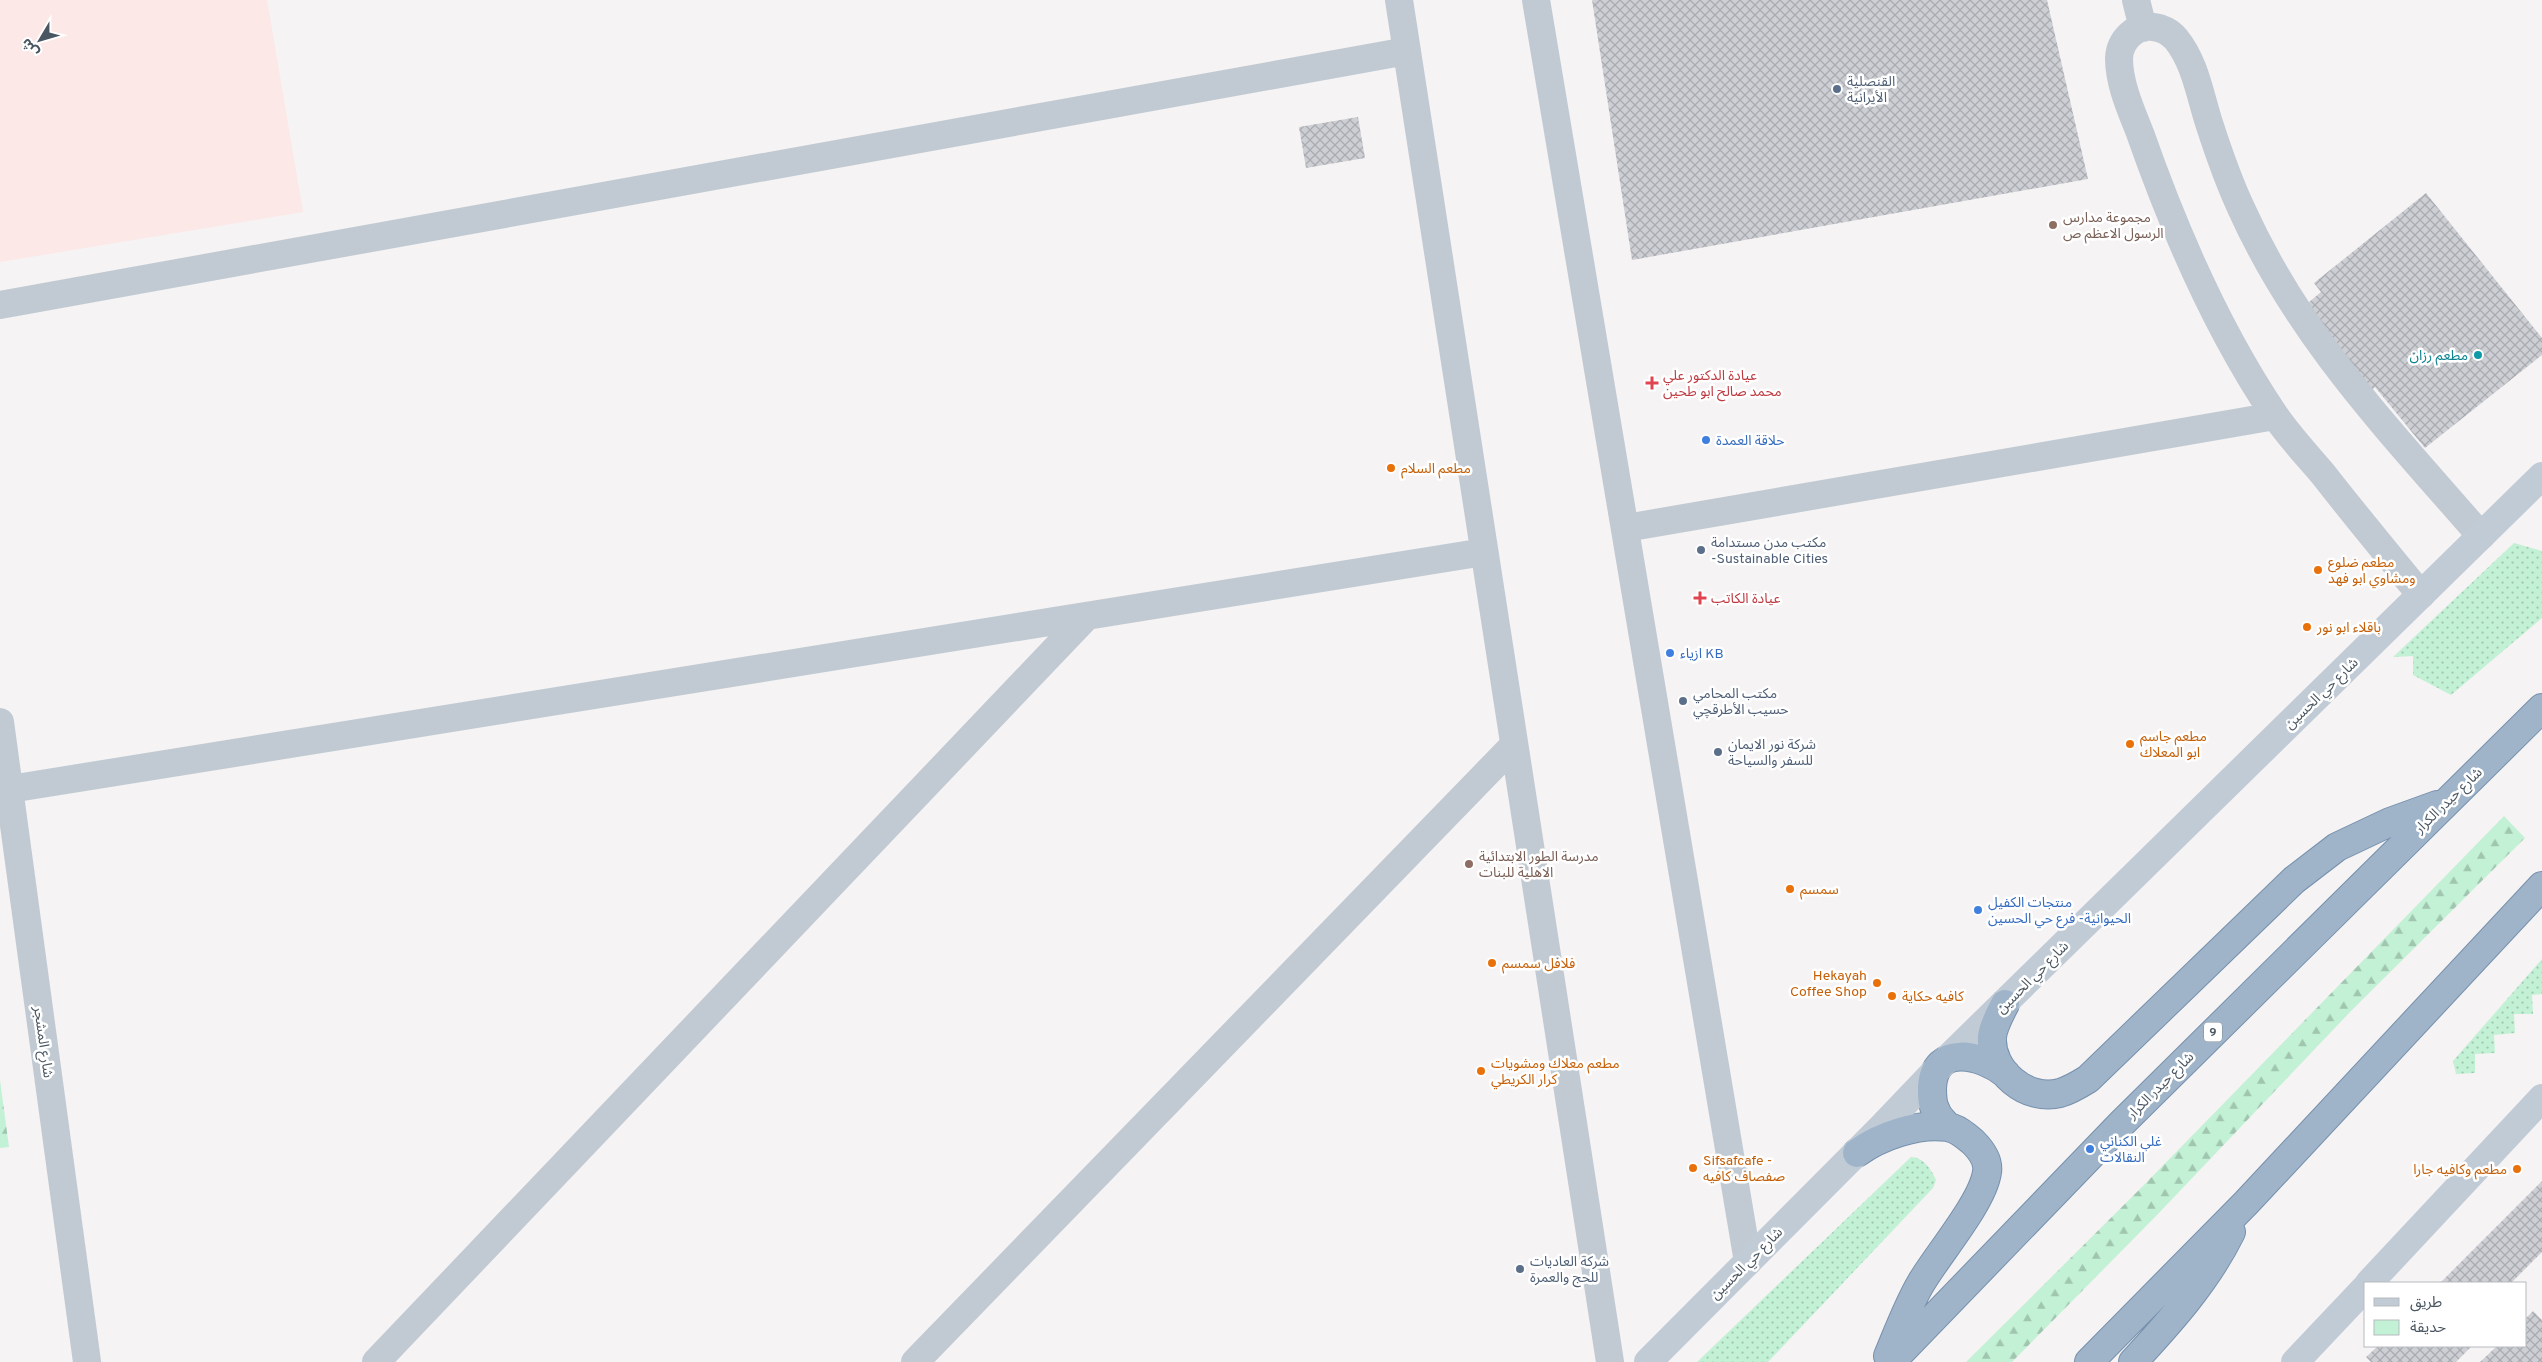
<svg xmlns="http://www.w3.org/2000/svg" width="2542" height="1362" font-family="Overpass,'Noto Sans Arabic',sans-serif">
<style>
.medical{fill:#fce8e6}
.green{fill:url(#green-dots)}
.forest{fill:url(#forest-firs)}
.building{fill:url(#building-cross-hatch)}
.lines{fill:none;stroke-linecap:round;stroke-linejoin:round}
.trunk-casing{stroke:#7690ad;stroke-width:30}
.minor{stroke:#c1cad2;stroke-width:28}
.secondary{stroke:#c1cbd6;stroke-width:28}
.trunk{stroke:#9fb4c9;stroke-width:28}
.service-dot{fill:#5c6f8a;stroke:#fff;stroke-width:2}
.education-dot{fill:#8d6e63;stroke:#fff;stroke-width:2}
.culture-dot{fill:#0f9aa8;stroke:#fff;stroke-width:2}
.health-dot{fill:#e0444e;stroke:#fff;stroke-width:2}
.shop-dot{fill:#3f7fe0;stroke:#fff;stroke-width:2}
.food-dot{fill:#e8710a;stroke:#fff;stroke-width:2}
.labels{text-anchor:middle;stroke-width:5;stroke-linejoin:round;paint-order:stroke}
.shield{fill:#fff;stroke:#808990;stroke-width:1}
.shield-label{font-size:12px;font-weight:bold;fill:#4a5661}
.service-label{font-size:14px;fill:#4e5e75;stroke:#fff;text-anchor:start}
.education-label{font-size:14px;fill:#785e54;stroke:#fff;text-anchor:start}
.culture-label{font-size:14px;fill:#0d838f;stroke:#fff;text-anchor:end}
.health-label{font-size:14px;fill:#be3a42;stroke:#fff;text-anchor:start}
.shop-label{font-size:14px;fill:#366cbe;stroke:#fff;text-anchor:start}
.food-label{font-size:14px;fill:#c56008;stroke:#fff;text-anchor:start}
.street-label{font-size:14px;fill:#4a5661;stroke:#fff}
</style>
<defs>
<pattern id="green-dots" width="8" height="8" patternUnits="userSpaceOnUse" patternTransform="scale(1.25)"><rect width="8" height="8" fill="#c3f1d5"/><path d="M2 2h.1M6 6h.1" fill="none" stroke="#a0c6b0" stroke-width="1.8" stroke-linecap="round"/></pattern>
<pattern id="forest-firs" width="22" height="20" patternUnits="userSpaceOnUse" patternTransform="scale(1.25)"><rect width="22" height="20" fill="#c3f1d5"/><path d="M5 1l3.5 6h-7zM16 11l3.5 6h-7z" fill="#a0c6b0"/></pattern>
<pattern id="building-cross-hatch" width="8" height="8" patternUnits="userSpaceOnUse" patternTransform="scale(1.25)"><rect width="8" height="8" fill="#cdcfd5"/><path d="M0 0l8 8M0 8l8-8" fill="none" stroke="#a8abb0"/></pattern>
</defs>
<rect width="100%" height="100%" fill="#f5f3f3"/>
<!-- medical -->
<path class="medical" d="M 0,0 L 267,0 L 303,212 L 0,262 Z"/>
<!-- green -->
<path class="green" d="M 2514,543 L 2542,551 L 2542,618 L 2451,695 L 2413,675 L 2413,656 L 2393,657 Z
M 2542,959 L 2542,994 L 2532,995 L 2533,1014 L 2514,1014 L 2515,1033 L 2494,1035 L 2495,1053 L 2475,1054 L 2475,1073 L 2456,1074 L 2453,1061 Z
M 1911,1157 C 1923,1157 1932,1170 1936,1180 L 1933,1188 L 1768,1362 L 1697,1362 Z"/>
<!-- forest -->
<path class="forest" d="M 2504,816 L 2525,838 L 2351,1011 L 2157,1215 L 2012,1362 L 1966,1362 L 2143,1186 Z
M 0,1080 L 9,1147 L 0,1148 Z"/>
<!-- building -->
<path class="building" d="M 1592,0 L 2047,0 L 2088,179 L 1632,260 Z
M 1358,117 L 1365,158 L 1306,168 L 1299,127 Z
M 2426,193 L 2542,338 L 2542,355 L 2425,448 L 2375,387 L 2370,392 L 2302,308 L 2321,292 L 2314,283 Z
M 2542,1181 L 2542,1252 L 2511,1283 L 2440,1283 Z
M 2533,1311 L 2542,1320 L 2542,1362 L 2480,1362 L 2497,1346 L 2526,1346 L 2526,1318 Z
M 2378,1346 L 2472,1346 L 2456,1362 L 2371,1362 L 2366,1357 Z"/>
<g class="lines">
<!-- trunk casing -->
<g class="trunk-casing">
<path id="trunk" d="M 2005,1004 C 2000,1014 1993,1026 1992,1037 C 1990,1071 2027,1102 2060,1093 C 2070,1090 2080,1084 2088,1079 L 2294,880 L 2337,847 L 2390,822 L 2437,805
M 1948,1127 C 1944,1122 1938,1117 1936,1111 C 1932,1104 1932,1096 1932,1088 C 1934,1043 1981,1054 2006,1074
M 1857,1153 C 1880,1136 1918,1123 1947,1127 C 1957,1128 1966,1136 1973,1142 C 1981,1150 1989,1160 1987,1172 C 1983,1202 1938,1254 1921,1283 C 1908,1305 1898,1332 1888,1356
M 1891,1362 L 2121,1124 L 2542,708
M 2089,1362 L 2246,1203 L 2542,886
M 2133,1362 C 2170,1322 2207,1281 2231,1232"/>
</g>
<!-- minor -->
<path class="minor" d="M 1399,0 L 1610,1362
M 1536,0 L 1748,1262
M 2136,0 L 2143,28
M 0,305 L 1407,51
M 1626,528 L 2275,416
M 2421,595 C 2388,555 2355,515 2323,474 C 2306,454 2288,435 2274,414 C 2216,328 2174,230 2140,133 C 2131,110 2119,84 2119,58 C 2120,40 2135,25 2153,27 C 2162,28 2170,32 2176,39 C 2195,62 2200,95 2209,123 C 2218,151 2228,180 2241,208 C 2299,337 2389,430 2481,536
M 0,722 L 87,1362
M 10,789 L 1484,552
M 376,1362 L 1087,616
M 915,1362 L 1514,745"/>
<!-- secondary -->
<path class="secondary" d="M 2369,1283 L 2542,1098
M 1648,1362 L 1881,1128 L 1944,1062 L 2542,476
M 2295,1362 L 2366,1287"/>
<!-- trunk -->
<use href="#trunk" class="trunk"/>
</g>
<!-- markers -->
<g class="service-dot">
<circle cx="1837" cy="89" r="5"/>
<circle cx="1701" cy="550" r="5"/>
<circle cx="1683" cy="701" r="5"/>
<circle cx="1718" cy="752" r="5"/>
<circle cx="1520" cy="1269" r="5"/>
</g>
<g class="education-dot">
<circle cx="2053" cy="225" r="5"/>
<circle cx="1469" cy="864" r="5"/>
</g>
<circle class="culture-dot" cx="2478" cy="355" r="5"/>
<g class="health-dot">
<path d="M1649.5 375.5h5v5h5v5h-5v5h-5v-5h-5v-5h5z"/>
<path d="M1697.5 590.5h5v5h5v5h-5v5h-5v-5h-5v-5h5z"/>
</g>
<g class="shop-dot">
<circle cx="1706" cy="440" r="5"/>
<circle cx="1670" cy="653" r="5"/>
<circle cx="1978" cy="910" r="5"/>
<circle cx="2090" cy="1149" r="5"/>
</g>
<g class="food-dot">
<circle cx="1391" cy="468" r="5"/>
<circle cx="2318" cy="570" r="5"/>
<circle cx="2307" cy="627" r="5"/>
<circle cx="2130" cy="744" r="5"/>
<circle cx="1790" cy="889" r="5"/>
<circle cx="1492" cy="963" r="5"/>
<circle cx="1877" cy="983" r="5"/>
<circle cx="1892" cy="996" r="5"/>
<circle cx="1481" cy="1071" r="5"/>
<circle cx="1693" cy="1168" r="5"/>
<circle cx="2517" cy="1169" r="5"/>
</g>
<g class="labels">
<!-- shield labels -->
<rect class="shield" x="2204" y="1022.5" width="18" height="19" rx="4"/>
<g class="shield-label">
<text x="2213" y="1036">9</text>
</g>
<!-- service labels -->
<g class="service-label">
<text x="1847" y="86">القنصلية<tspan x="1847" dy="16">الأيرانية</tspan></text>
<text x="1711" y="547">مكتب مدن مستدامة<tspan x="1711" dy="16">-Sustainable Cities</tspan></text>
<text x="1693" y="698">مكتب المحامي<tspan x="1693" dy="16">حسيب الأطرقچي</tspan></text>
<text x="1728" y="749">شركة نور الايمان<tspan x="1728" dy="16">للسفر والسياحة</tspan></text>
<text x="1530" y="1266">شركة العاديات<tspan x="1530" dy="16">للحج والعمرة</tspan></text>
</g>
<!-- education labels -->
<g class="education-label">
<text x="2063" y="222">مجموعة مدارس<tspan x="2063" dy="16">الرسول الاعظم ص</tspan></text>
<text x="1479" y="861">مدرسة الطور الابتدائية<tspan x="1479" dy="16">الاهلية للبنات</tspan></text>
</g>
<!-- culture labels -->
<g class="culture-label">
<text x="2468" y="360">مطعم رزان</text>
</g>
<!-- health labels -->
<g class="health-label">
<text x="1663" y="380">عيادة الدكتور علي<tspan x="1663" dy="16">محمد صالح ابو طحين</tspan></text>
<text x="1711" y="603">عيادة الكاتب</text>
</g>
<!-- shop labels -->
<g class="shop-label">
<text x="1716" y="445">حلاقة العمدة</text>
<text x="1680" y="658">ازياء KB</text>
<text x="1988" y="907">منتجات الكفيل<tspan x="1988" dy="16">الحيوانية- فرع حي الحسين</tspan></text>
<text x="2100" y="1146">غلي الكناني<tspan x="2100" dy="16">النقالات</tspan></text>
</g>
<!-- food labels -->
<g class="food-label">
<text x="1401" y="473">مطعم السلام</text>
<text x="2328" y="567">مطعم ضلوع<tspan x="2328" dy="16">ومشاوي ابو فهد</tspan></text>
<text x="2317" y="632">باقلاء ابو نور</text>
<text x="2140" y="741">مطعم جاسم<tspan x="2140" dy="16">ابو المعلاك</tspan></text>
<text x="1800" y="894">سمسم</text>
<text x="1502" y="968">فلافل سمسم</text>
<text x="1867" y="980" text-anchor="end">Hekayah<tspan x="1867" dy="16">Coffee Shop</tspan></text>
<text x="1902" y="1001">كافيه حكاية</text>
<text x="1491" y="1068">مطعم معلاك ومشويات<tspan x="1491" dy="16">كرار الكريطي</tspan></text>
<text x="1703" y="1165">Sifsafcafe -<tspan x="1703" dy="16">صفصاف كافيه</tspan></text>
<text x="2507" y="1174" text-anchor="end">مطعم وكافيه جارا</text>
</g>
<!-- street labels -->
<g class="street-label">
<text transform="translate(2321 693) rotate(-44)" y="5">شارع حي الحسين</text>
<text transform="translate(2448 800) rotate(-44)" y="5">شارع حيدر الكرار</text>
<text transform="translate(2032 977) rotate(-45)" y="5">شارع حي الحسين</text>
<text transform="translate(44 1042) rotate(82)" y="5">شارع المشجر</text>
<text transform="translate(2160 1085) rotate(-45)" y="5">شارع حيدر الكرار</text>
<text transform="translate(1746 1263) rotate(-45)" y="5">شارع حي الحسين</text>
</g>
</g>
<!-- legend -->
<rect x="2364" y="1282" width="162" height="65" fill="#ffffff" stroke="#b7bbc0"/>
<rect x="2374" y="1298" width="25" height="8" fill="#c1cbd6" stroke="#b7bbc0"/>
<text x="2410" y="1307" font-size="15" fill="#4a5661">طريق</text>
<rect x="2374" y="1320" width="25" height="15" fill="#c3f1d5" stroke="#b7bbc0"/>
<text x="2410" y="1332" font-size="15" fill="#4a5661">حديقة</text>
<!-- north arrow -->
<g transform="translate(40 40) rotate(232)" stroke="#ffffff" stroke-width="4" paint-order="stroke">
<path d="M0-4L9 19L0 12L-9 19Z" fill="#4a5661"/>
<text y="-8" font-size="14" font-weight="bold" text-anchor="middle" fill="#4a5661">ش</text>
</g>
</svg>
